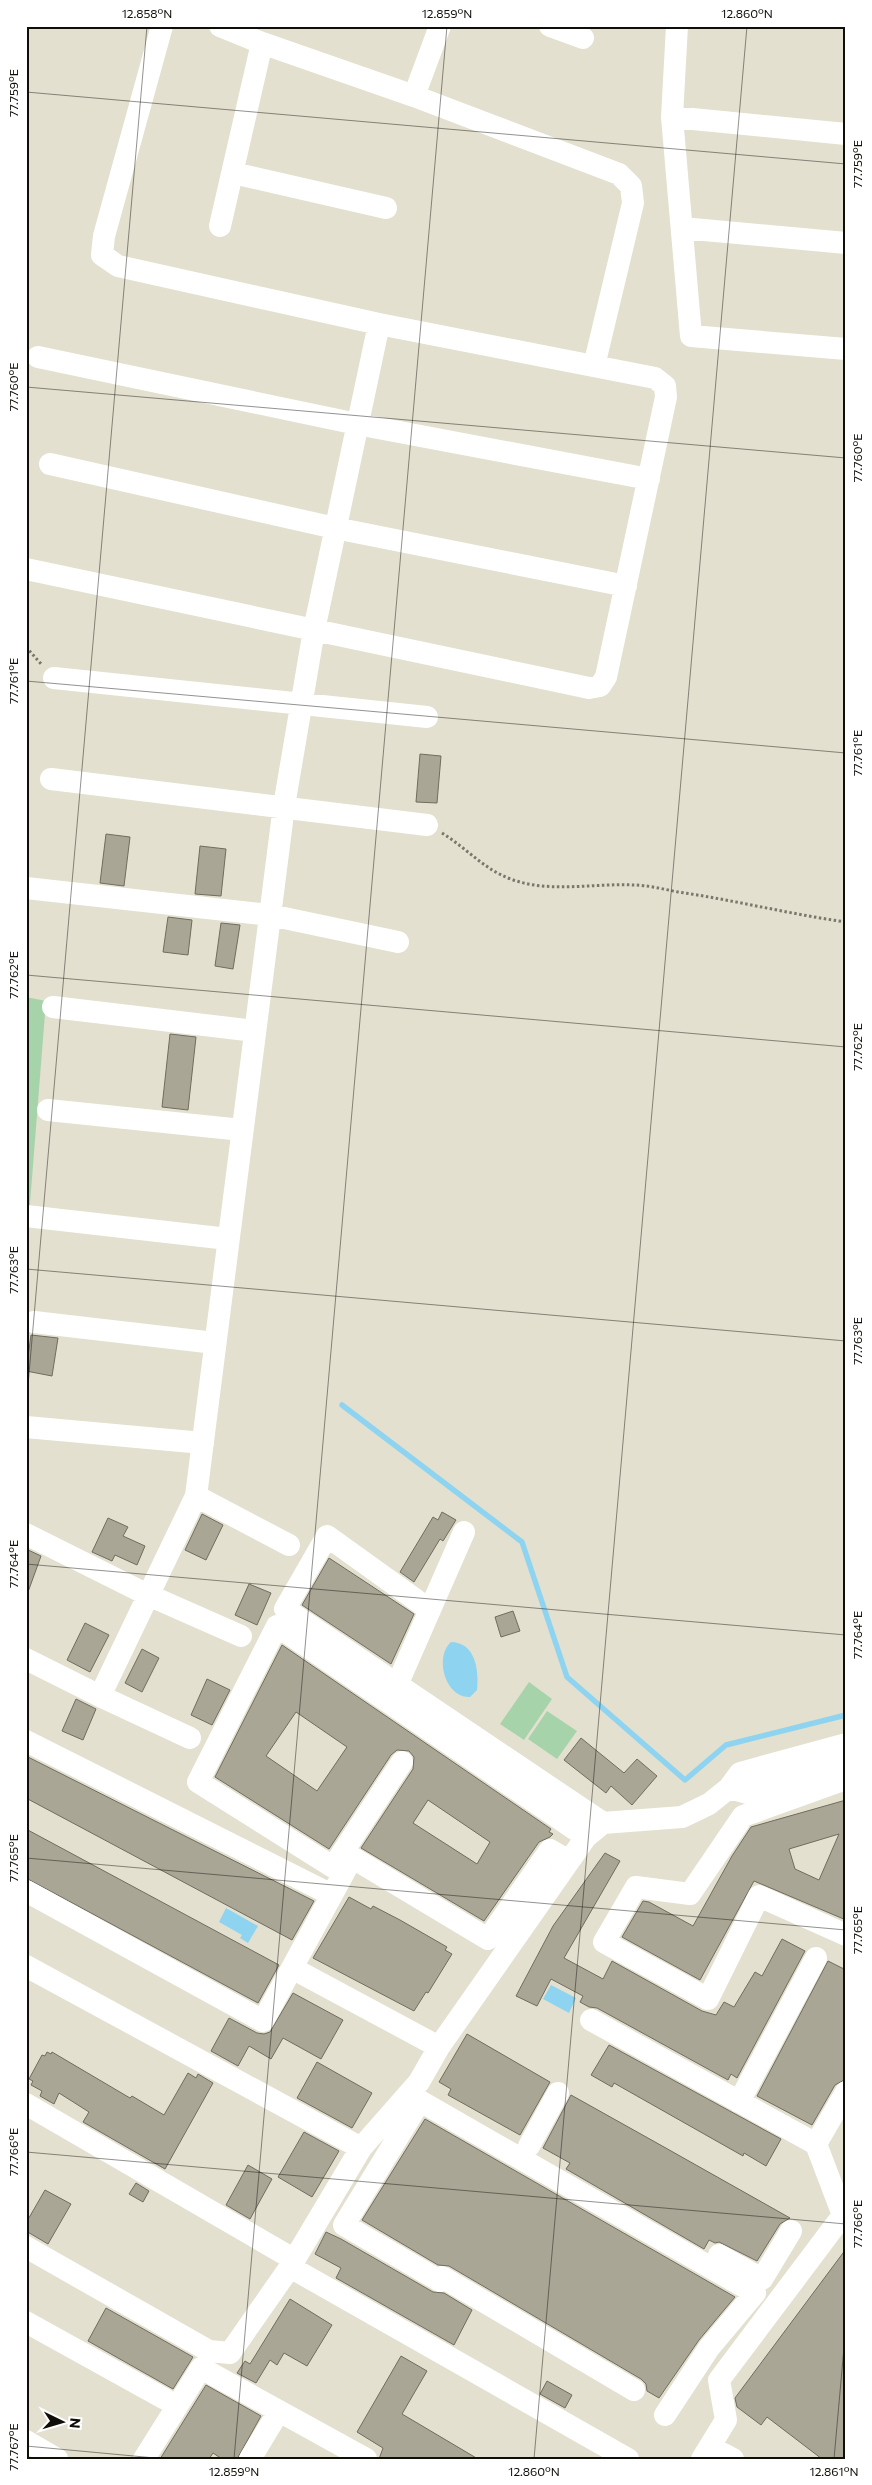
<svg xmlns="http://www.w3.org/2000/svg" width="872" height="2485" font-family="Commissioner,sans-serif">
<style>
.green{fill:#a7d3ab}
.water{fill:#8ed4f0}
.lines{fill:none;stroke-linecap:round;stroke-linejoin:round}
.stream{stroke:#8ed4f0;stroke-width:5.5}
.building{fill:#a9a696;stroke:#706d5f;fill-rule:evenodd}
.path{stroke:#7a786d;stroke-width:3;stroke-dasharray:2.5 2.5;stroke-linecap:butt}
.minor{stroke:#fff;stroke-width:22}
.ticks{fill:none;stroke:#0f0e08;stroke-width:1;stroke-opacity:0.45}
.neatline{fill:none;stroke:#0f0e08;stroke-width:2}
.ticks-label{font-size:12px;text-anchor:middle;fill:#0f0e08}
</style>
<rect width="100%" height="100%" fill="#e3e0cf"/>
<!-- green -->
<path class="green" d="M 26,997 L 46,1001 L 26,1254 Z
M 529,1682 L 552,1699 L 524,1740 L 500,1724 Z
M 547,1711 L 577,1731 L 557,1759 L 528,1739 Z"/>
<!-- water -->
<path class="water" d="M 451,1642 C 476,1643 479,1670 477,1690 L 470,1697 C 445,1698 434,1657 451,1642 Z
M 226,1908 L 258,1926 L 248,1943 L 240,1938 L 242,1935 L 219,1922 Z
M 551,1985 L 576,1998 L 569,2013 L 543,1999 Z"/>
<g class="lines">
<!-- stream -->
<path class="stream" d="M 342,1405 L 522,1542 L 567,1677 L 685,1780 L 726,1745 L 846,1715"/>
</g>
<!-- building -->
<path class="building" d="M 420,754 L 441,756 L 437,803 L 416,802 Z
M 106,834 L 130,837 L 124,886 L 100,883 Z
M 200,846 L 226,849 L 221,896 L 195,894 Z
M 168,917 L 192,920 L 188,955 L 163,952 Z
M 221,923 L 240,925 L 233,969 L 215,966 Z
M 170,1034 L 196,1037 L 188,1110 L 162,1107 Z
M 31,1335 L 58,1338 L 52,1376 L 26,1371 Z
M 442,1512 L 456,1520 L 443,1541 L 440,1539 L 414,1582 L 400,1572 L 433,1517 L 438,1520 Z
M 202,1514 L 223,1525 L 206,1560 L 185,1550 Z
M 108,1518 L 128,1527 L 123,1536 L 145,1546 L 137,1565 L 115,1555 L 112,1561 L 92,1552 Z
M 26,1549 L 41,1556 L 28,1592 L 26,1592 Z
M 329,1558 L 414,1614 L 391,1664 L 302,1605 Z
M 249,1584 L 271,1593 L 257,1625 L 235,1615 Z
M 513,1611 L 520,1631 L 501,1637 L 495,1617 Z
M 85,1623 L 109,1635 L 90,1672 L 67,1660 Z
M 282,1645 L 551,1829 L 549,1832 L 553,1834 L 550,1837 L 539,1842 L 484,1921 L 361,1848 L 413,1769 L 414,1757 L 409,1751 L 397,1750 L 391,1755 L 329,1849 L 215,1777 ZM 296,1712 L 347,1747 L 317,1791 L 266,1756 ZM 428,1800 L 490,1842 L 477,1864 L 413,1823 Z
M 142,1649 L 159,1658 L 142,1692 L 125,1683 Z
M 207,1679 L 230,1690 L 212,1725 L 191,1715 Z
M 76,1699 L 96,1709 L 83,1740 L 62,1731 Z
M 581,1738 L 624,1773 L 637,1759 L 657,1776 L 632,1805 L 611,1786 L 606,1793 L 564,1760 Z
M 26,1756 L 314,1901 L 292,1940 L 26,1798 Z
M 846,1800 L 846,1920 L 754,1881 L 700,1980 L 622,1937 L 643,1901 L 649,1902 L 693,1926 L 732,1856 L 751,1827 ZM 839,1834 L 819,1880 L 795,1869 L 789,1849 Z
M 26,1829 L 279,1965 L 258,2003 L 26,1878 Z
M 605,1853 L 620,1861 L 564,1958 L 603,1979 L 612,1961 L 702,2011 L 716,2015 L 724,2002 L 734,2007 L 755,1972 L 762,1976 L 782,1939 L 805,1951 L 737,2078 L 731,2074 L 728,2080 L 597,2008 L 589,2007 L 580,2002 L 583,1996 L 551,1979 L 537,2006 L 516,1996 L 553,1926 Z
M 349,1897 L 371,1909 L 373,1906 L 400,1920 L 447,1947 L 445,1950 L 452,1954 L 428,1993 L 426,1992 L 414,2011 L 313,1958 Z
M 828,1961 L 846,1970 L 846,2079 L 835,2085 L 812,2125 L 757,2096 Z
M 293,1993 L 343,2020 L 321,2059 L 283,2038 L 271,2059 L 249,2046 L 238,2066 L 211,2051 L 229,2018 L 257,2033 L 264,2034 L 270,2032 Z
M 467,2034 L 550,2082 L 520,2135 L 448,2095 L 451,2089 L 439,2082 Z
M 609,2045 L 781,2139 L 766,2166 L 744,2153 L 743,2156 L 614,2083 L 612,2087 L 591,2075 Z
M 47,2052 L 51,2054 L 52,2052 L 130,2098 L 132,2096 L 164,2115 L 188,2073 L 196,2078 L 198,2074 L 213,2083 L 165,2169 L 83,2122 L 89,2112 L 59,2093 L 54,2104 L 40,2096 L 42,2091 L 31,2085 L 33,2081 L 29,2079 L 42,2055 L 45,2056 Z
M 317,2062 L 372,2093 L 352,2128 L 297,2098 Z
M 571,2095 L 664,2147 L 790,2218 L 780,2224 L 757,2261 L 719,2242 L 715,2243 L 709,2240 L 704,2249 L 566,2169 L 570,2163 L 543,2148 Z
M 425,2119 L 735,2297 L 699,2340 L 659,2398 L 647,2391 L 646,2384 L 641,2379 L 449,2266 L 438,2265 L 362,2220 Z
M 304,2132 L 339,2151 L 312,2197 L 278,2177 Z
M 248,2165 L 272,2179 L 250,2219 L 226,2205 Z
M 136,2183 L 149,2191 L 143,2202 L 129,2194 Z
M 45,2190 L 71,2204 L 48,2244 L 26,2231 L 26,2223 Z
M 326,2232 L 341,2239 L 433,2292 L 444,2293 L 472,2310 L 454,2345 L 336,2278 L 341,2268 L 315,2254 Z
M 846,2249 L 846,2459 L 822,2459 L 767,2417 L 761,2425 L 737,2407 L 735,2398 Z
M 290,2299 L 332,2325 L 307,2366 L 284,2353 L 277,2365 L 270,2360 L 256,2383 L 237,2373 L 245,2361 L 250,2364 Z
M 106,2308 L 193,2357 L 173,2389 L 88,2341 Z
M 401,2356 L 427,2371 L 402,2414 L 478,2459 L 379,2459 L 383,2448 L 357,2432 Z
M 547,2381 L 572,2395 L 565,2408 L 540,2394 Z
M 206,2385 L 261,2416 L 237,2459 L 222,2459 L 213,2453 L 209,2459 L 160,2459 Z"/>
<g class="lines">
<!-- path -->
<path class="path" d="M 26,647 L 42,665
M 442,833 C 465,847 483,868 508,878 C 547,894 592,883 633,885 C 647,885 663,889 678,892 C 734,900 789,914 846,922"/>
<!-- minor -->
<path class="minor" d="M 162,26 L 104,236 L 102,255 L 118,266 L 379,324
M 220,26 L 262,43
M 550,26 L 583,38
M 677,26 L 672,117 L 691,336 L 846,349
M 414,96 L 440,26
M 672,117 L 846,134
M 233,173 L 386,208
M 220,226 L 262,43 L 414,96 L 619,174 L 631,186 L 633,203 L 594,366
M 682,228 L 846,243
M 38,357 L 357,424 L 649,479
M 50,464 L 335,528 L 626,586
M 26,569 L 589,688 L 600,686 L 606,677 L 666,397 L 665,386 L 655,378 L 379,324 L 314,630 L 284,806 L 196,1496 L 100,1696 L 26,1659
M 54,678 L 427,717
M 51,779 L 427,825
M 26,888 L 270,915 L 398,942
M 53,1007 L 255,1031
M 48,1110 L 242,1130
M 26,1216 L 228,1239
M 34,1322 L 215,1343
M 26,1427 L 203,1443
M 196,1496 L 289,1545
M 26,1534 L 148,1595 L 241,1636
M 430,1610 L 327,1536 L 285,1609 L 603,1823
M 397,1685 L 464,1532
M 100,1696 L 190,1738
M 26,1741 L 332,1895
M 402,1762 L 333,1867 L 198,1782 L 277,1626 L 586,1837
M 846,1779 L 743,1816 L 690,1894 L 636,1887 L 604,1942 L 708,1999 L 759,1896 L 846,1935
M 729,1788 L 747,1793 L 846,1764
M 343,1852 L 488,1939 L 550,1850 L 569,1861
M 26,1891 L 263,2021 L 352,1858
M 26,1966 L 361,2148
M 292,1968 L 439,2047
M 591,2020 L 816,2144 L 843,2215
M 739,2102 L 816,1958
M 26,2104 L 295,2260
M 816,2144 L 846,2092
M 529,2146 L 558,2093
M 26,2247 L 209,2351 L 230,2353 L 290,2267 L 361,2148 L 419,2082 L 439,2047 L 586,1837 L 603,1823 L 682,1817 L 709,1804 L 729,1788 L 740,1773 L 846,1744
M 719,2255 L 762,2279 L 791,2231
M 290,2267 L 628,2459
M 26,2322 L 165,2399
M 634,2390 L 442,2277 L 440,2281 L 344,2225 L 420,2101 L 755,2293 L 709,2348 L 665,2415
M 26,2441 L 57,2459
M 710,2447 L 733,2459
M 144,2459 L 201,2368 L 366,2459
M 250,2459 L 279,2411
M 702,2459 L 726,2420 L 719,2380 L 843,2215 L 846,2216"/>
</g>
<!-- ticks -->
<path class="ticks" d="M 26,92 L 846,164M 26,387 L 846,458M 26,681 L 846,753M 26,975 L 846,1047M 26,1269 L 846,1341M 26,1408 L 147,26M 26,1564 L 846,1635M 26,1858 L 846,1930M 26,2152 L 846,2224M 26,2446 L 166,2459M 234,2459 L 447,26M 534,2459 L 747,26M 834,2459 L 846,2325"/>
<!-- border -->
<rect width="872" height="2485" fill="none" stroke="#ffffff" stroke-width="55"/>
<!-- north arrow -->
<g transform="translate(62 2422) rotate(95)" stroke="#ffffff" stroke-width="4" paint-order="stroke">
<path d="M0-4L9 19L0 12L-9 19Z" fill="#0f0e08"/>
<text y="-8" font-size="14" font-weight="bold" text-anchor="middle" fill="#0f0e08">N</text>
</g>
<rect x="28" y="28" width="816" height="2430" class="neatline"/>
<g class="ticks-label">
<text x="147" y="18">12.858°N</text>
<text x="447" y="18">12.859°N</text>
<text x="747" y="18">12.860°N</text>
<text transform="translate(14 93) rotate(-90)" y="4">77.759°E</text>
<text transform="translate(858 164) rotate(-90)" y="4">77.759°E</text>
<text transform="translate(14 387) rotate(-90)" y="4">77.760°E</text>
<text transform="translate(858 458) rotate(-90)" y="4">77.760°E</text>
<text transform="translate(14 681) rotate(-90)" y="4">77.761°E</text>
<text transform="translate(858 753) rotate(-90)" y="4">77.761°E</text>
<text transform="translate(14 975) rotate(-90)" y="4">77.762°E</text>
<text transform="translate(858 1047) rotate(-90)" y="4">77.762°E</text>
<text transform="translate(14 1270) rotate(-90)" y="4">77.763°E</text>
<text transform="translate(858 1341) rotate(-90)" y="4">77.763°E</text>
<text transform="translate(14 1564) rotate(-90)" y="4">77.764°E</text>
<text transform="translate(858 1635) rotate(-90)" y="4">77.764°E</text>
<text transform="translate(14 1858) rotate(-90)" y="4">77.765°E</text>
<text transform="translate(858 1930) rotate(-90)" y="4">77.765°E</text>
<text transform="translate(14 2152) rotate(-90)" y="4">77.766°E</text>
<text transform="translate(858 2224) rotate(-90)" y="4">77.766°E</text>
<text transform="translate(14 2447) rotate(-90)" y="4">77.767°E</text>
<text x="234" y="2476">12.859°N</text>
<text x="534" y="2476">12.860°N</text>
<text x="834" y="2476">12.861°N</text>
</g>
</svg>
